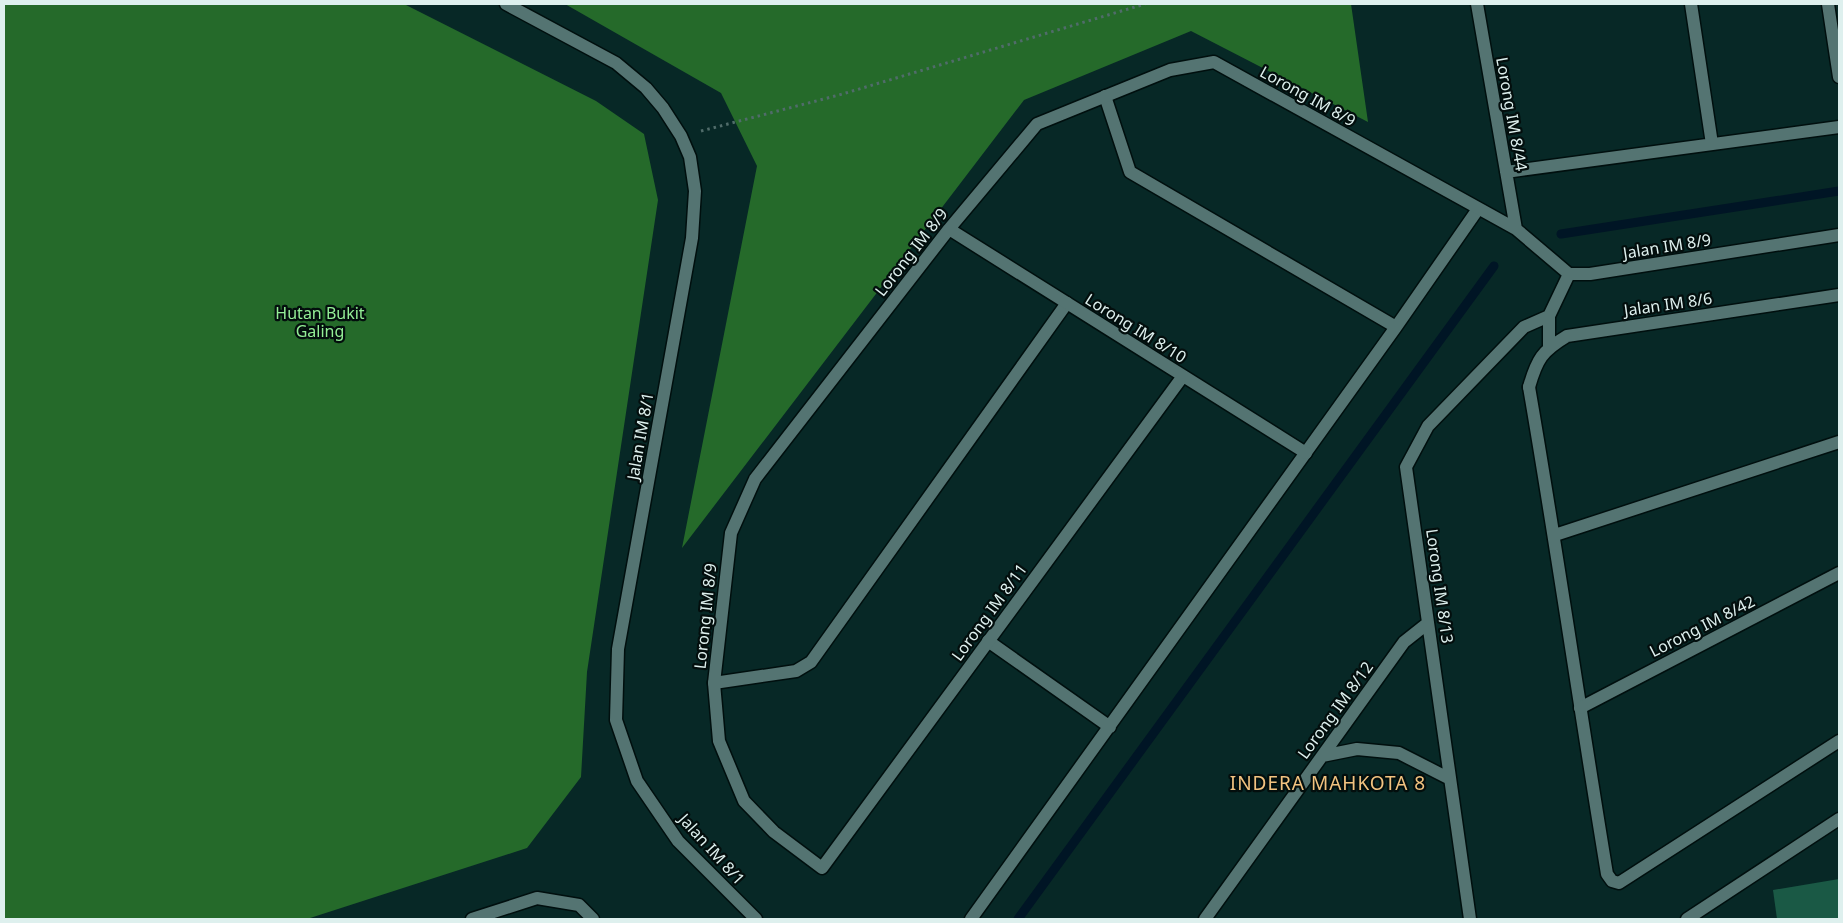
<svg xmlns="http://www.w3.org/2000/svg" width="1843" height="923" font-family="'Noto Sans',sans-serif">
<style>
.forest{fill:#256a2a}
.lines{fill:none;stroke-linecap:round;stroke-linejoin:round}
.stream{stroke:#001525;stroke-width:9}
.building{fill:#1a5945}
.lane-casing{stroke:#000f0e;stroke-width:15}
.street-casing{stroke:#000f0e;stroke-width:15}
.secondary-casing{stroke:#000f0e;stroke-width:15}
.path{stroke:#506c6a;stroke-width:3;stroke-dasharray:2.5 4;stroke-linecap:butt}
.lane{stroke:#547472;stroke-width:12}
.street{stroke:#547472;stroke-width:12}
.secondary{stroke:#547472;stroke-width:12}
.labels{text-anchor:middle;stroke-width:4.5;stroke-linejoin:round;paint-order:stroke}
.street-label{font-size:16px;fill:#def0ee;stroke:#030e0d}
.park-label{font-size:16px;fill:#94ef96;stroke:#030e0d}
.quarter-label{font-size:19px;letter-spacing:1px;fill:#f2c380;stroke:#030e0d}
</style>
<rect width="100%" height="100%" fill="#072826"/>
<!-- forest -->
<path class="forest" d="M 4,4 L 404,4 L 596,101 L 644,134 L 658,200 L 587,672 L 581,777 L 527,848 L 307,919 L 4,919 Z
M 565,4 L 1351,4 L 1368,122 L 1191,31 L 1024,100 L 682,548 L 757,166 L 721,93 Z"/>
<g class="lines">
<!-- stream -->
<path class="stream" d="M 1561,234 L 1839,191
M 1018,919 L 1494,266"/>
</g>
<!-- building -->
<path class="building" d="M 1839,879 L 1839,919 L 1777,919 L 1773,890 Z"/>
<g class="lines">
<!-- lane casing -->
<g class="lane-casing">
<path id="lane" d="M 1828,4 L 1839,77
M 1105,96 L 1130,172 L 1396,327
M 1529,387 C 1557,549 1580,711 1607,874 L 1612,881 L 1619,883 L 1839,741
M 1555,535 L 1839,442
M 988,641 L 1110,727
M 714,683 L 796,671 L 811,662 L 1067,303
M 971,919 L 1396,327 L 1478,209
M 1687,919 L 1839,819"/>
</g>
<!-- street casing -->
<g class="street-casing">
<path id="street" d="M 1477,4 L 1516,229
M 1691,4 L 1712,144
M 1506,172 L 1839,127
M 949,229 L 1306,453
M 1549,346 L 1549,316 L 1569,274
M 1183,376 L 822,868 L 774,832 L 744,801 L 719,741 L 714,683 L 731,533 L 755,479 L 949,229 L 1037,124 L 1170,70 L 1214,62 L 1516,229 L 1569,274 L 1590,274 L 1839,235
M 1529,387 C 1537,359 1542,351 1567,336 L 1839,295
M 1580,708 L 1839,573
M 1322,756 L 1357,749 L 1399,753 L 1450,779
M 472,919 L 537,898 L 579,905 L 593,919
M 1205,919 L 1404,642 L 1428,623
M 1470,919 L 1406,467 L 1428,426 L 1524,327 L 1549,316"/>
</g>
<!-- secondary casing -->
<g class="secondary-casing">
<path id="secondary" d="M 506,4 L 616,63 L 646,88 L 663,108 L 681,136 L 690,157 L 695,191 L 692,238 L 618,649 L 616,720 L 637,781 L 678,841 L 756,919"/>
</g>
<!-- path -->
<path class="path" d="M 701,131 L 839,95 L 1145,4"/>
<!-- lane -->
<use href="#lane" class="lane"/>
<!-- street -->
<use href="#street" class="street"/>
<!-- secondary -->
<use href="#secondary" class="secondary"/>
</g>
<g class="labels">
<!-- street labels -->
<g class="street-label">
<text transform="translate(1308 96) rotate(29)" y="6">Lorong IM 8/9</text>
<text transform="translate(1512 114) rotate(80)" y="6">Lorong IM 8/44</text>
<text transform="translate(1667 246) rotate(-9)" y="6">Jalan IM 8/9</text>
<text transform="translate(911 252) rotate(-52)" y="6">Lorong IM 8/9</text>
<text transform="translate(1668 304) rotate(-8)" y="6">Jalan IM 8/6</text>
<text transform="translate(1136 328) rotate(32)" y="6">Lorong IM 8/10</text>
<text transform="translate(640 436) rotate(-80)" y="6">Jalan IM 8/1</text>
<text transform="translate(1440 586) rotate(82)" y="6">Lorong IM 8/13</text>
<text transform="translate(989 612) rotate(-54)" y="6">Lorong IM 8/11</text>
<text transform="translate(705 616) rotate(-84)" y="6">Lorong IM 8/9</text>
<text transform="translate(1702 626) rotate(-27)" y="6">Lorong IM 8/42</text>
<text transform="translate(1335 710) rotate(-54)" y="6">Lorong IM 8/12</text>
<text transform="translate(712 849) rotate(48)" y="6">Jalan IM 8/1</text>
</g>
<!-- park labels -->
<g class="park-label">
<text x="320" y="319">Hutan Bukit<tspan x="320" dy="18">Galing</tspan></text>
</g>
<!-- quarter labels -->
<g class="quarter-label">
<text x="1328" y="790">INDERA MAHKOTA 8</text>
</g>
</g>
<!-- border -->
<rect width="1843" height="923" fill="none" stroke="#def0ee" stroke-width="10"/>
</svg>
